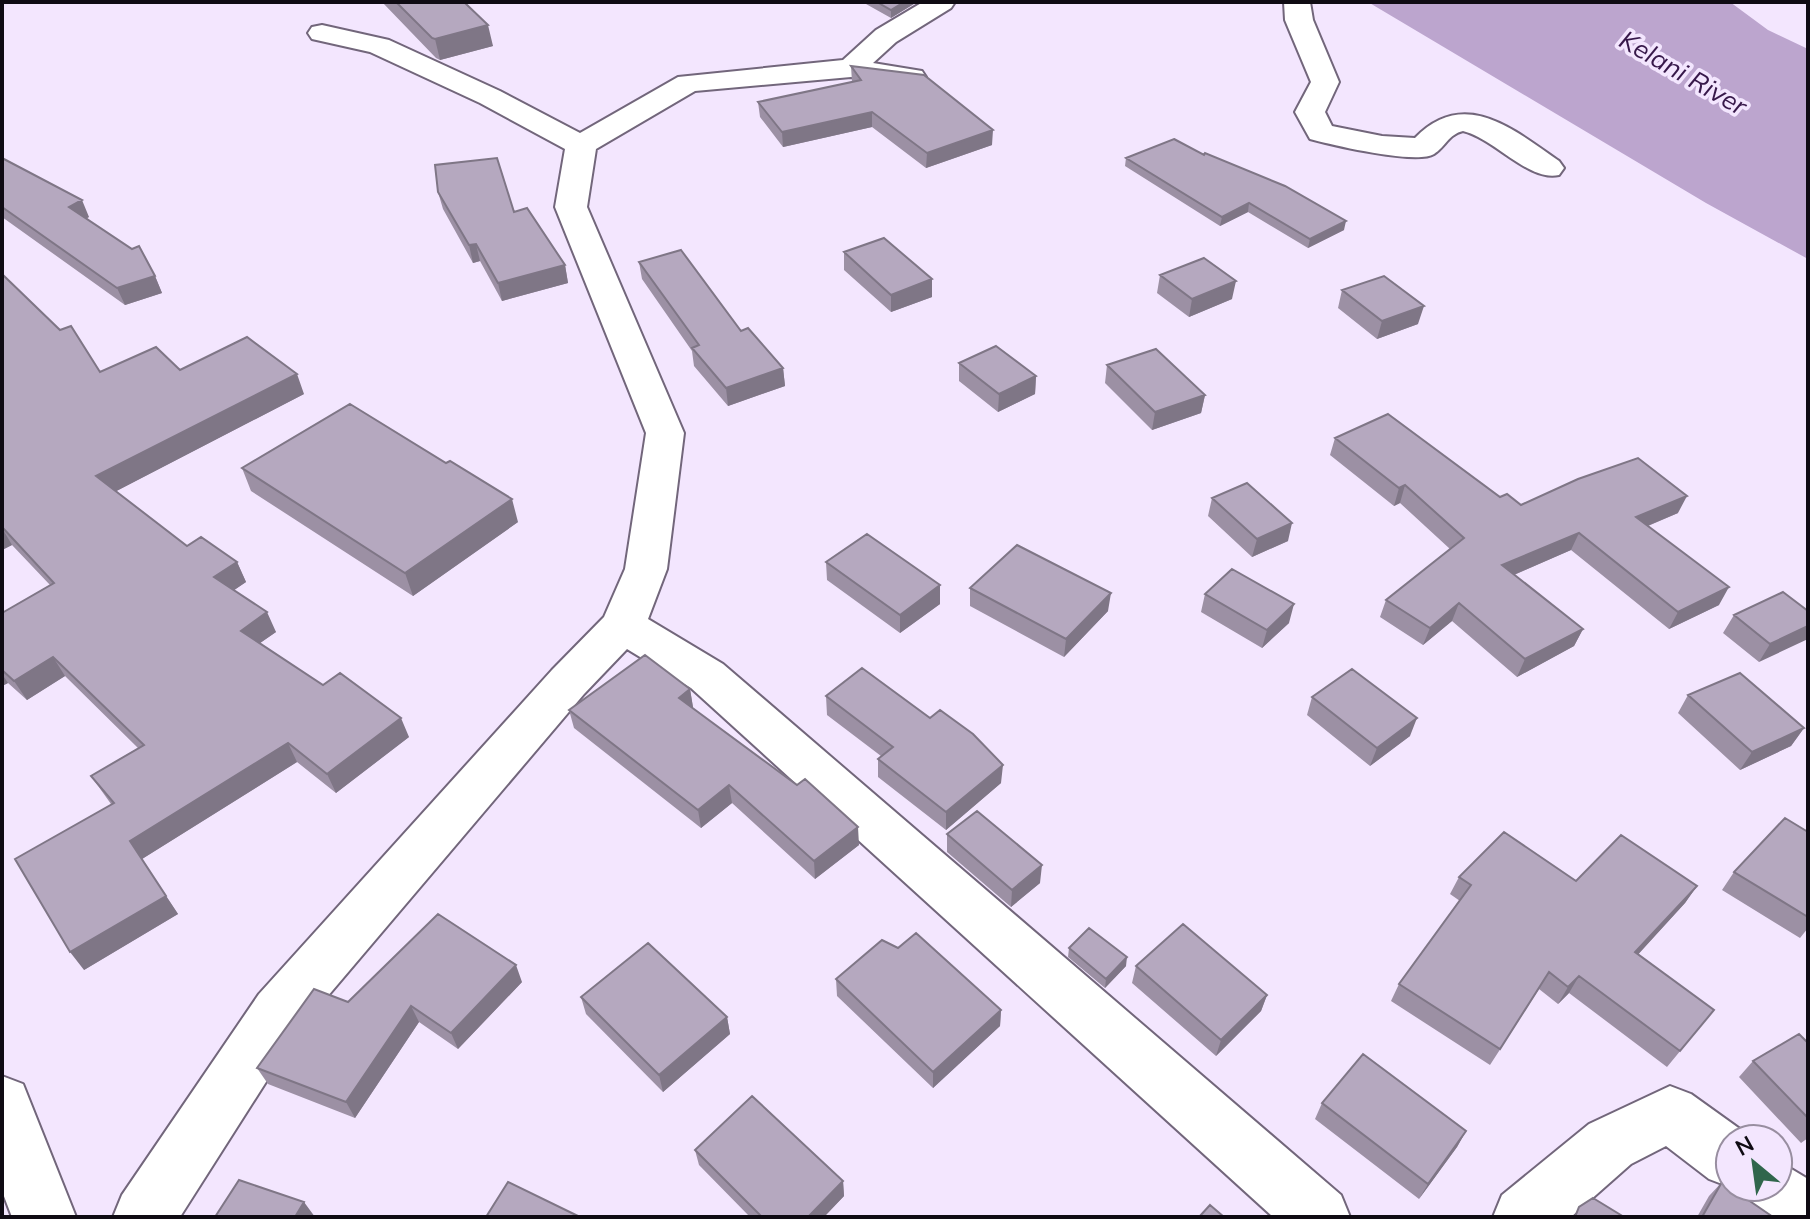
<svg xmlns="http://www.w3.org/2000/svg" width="1810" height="1219" font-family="Mulish,sans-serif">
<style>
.water{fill:#bca5ce}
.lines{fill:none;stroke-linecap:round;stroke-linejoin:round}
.minor-casing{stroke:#72667b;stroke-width:4}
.minor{fill:#fff;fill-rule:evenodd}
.wall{fill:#9c90a4}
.shaded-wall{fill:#7f7686}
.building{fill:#b5a8bf;stroke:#7f7686;stroke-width:2}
.labels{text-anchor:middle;stroke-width:7;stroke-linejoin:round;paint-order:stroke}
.far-water-label{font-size:26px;font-style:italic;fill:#37184a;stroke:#f3e6fe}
</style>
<rect width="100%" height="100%" fill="#f3e6fe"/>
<!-- water -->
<path class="water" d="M 1368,2 L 1730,2 L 1768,30 L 1808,49 L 1808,259 L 1706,203 Z"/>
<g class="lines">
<!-- minor casing -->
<g class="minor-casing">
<path id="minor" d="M 923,2 L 955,2 L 951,8 L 896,42 L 873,63 L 922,71 L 926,77 L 922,83 L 912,86 L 851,77 L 695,91 L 596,149 L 587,207 L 684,433 L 667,569 L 648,619 L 723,664 L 1341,1195 L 1350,1217 L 1273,1217 L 691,688 L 627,649 L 584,694 L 299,1030 L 180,1217 L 113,1217 L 122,1195 L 259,994 L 552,670 L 604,617 L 625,569 L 646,433 L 555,207 L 565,149 L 480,103 L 370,52 L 312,39 L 308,33 L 312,27 L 322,25 L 389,40 L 500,91 L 580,133 L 678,77 L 843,60 L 876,30 Z
M 1284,2 L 1310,2 L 1313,20 L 1339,82 L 1325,112 L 1332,126 L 1382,136 L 1415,138 C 1464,87 1513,129 1559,161 L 1564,168 L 1559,175 C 1529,182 1495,139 1463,131 C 1449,134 1445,147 1434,154 C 1417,165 1332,145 1310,139 L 1295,112 L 1311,82 L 1285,20 Z
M 2,1076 L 23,1084 L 76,1217 L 12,1217 L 2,1191 Z
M 1670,1086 L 1691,1094 L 1751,1137 L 1730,1139 L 1730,1187 L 1709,1179 L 1666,1146 L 1631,1164 L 1571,1217 L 1493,1217 L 1502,1195 L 1589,1124 Z
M 1778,1161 L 1808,1179 L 1808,1217 C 1771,1217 1755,1219 1739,1187 L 1778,1187 Z"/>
</g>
<!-- minor -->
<use href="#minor" class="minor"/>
</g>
<!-- wall -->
<path class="wall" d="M 382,2 L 464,2 L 493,46 L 440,60 L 436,58 Z
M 866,2 L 917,2 L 891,18 L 866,4 Z
M 851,66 L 992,145 L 926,168 L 872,127 L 783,147 L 760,117 L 758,102 L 852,82 Z
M 2,158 L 89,217 L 87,218 L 155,276 L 162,293 L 125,305 L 2,217 Z
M 1126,158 L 1344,230 L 1308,248 L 1248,212 L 1220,226 L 1125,166 Z
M 438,192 L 514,212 L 565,265 L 568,283 L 502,301 L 480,261 L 473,263 L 443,209 Z
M 844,252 L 932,279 L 932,297 L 891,312 L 844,270 Z
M 639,262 L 741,331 L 783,368 L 785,386 L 728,406 L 694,366 L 692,351 L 642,279 Z
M 2,274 L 100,372 L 180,370 L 304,394 L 116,491 L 187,546 L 237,562 L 246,582 L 234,590 L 276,632 L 260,643 L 323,685 L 409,737 L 336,793 L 297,762 L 142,859 L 178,914 L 84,970 L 111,804 L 91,776 L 138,748 L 65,676 L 27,700 L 8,683 L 2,686 L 2,613 L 50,585 L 12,545 L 2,550 Z
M 1160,275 L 1232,299 L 1189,317 L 1157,293 Z
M 1342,290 L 1418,324 L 1377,339 L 1338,308 Z
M 959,363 L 1036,376 L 1035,394 L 998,412 L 959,381 Z
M 1107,365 L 1205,395 L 1201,413 L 1152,430 L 1105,383 Z
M 1335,438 L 1521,505 L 1678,513 L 1648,526 L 1719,605 L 1669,629 L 1571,550 L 1514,575 L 1583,629 L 1574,646 L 1517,677 L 1452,621 L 1423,645 L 1380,617 L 1386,600 L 1450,549 L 1400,503 L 1394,506 L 1330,455 Z
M 242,468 L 518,522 L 413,596 L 251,491 Z
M 1212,498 L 1288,541 L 1252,557 L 1208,516 Z
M 826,562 L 940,604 L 900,633 L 827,580 Z
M 970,588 L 1108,611 L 1064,657 L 970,606 Z
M 1205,594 L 1289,623 L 1262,648 L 1201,612 Z
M 1808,611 L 1759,662 L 1723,633 L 1734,615 Z
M 690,689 L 693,708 L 859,845 L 815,879 L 732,803 L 701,828 L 574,728 L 569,710 Z
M 1688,695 L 1804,728 L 1791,746 L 1740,770 L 1678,713 Z
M 826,696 L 930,718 L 1001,783 L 946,830 L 878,777 L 878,759 L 881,756 L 827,715 Z
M 1312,697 L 1410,736 L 1370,766 L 1307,715 Z
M 1808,832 L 1808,928 L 1800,938 L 1722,890 L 1734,872 Z
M 947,834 L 1040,883 L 1011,907 L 947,852 Z
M 1459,877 L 1697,886 L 1685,903 L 1638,954 L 1714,1010 L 1667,1067 L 1569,993 L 1558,1004 L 1539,989 L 1490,1065 L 1391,1001 L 1399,984 L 1460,901 L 1450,894 Z
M 1069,948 L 1126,966 L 1105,988 L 1068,957 Z
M 1136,966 L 1267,995 L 1261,1011 L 1216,1056 L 1132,983 Z
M 836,979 L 1001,1010 L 1000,1026 L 933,1088 L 837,996 Z
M 522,982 L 458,1049 L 419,1022 L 355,1118 L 268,1084 L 257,1068 L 348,1002 Z
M 581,997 L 727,1017 L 730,1034 L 663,1092 L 586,1014 Z
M 1808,1043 L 1808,1138 L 1801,1143 L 1739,1077 L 1753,1061 Z
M 1322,1103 L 1466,1131 L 1457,1147 L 1419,1199 L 1315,1119 Z
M 695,1150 L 843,1181 L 844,1196 L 824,1217 L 750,1217 L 699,1165 Z
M 1722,1182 L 1773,1217 L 1697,1217 L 1709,1196 Z"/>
<!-- shaded-wall -->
<path class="shaded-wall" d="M 904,2 L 917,2 L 891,18 L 891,10 Z
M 488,25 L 493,46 L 440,60 L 435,39 Z
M 872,112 L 872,127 L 783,147 L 782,132 Z
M 993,130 L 992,145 L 926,168 L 927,153 Z
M 82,200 L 89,217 L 77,223 L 69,207 Z
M 1249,203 L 1248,212 L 1220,226 L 1222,217 Z
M 1346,221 L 1344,230 L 1308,248 L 1310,239 Z
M 476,244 L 480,261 L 473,263 L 469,245 Z
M 565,265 L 568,283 L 502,301 L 498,283 Z
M 155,276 L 162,293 L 125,305 L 117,288 Z
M 932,279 L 932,297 L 891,312 L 891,295 Z
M 1236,281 L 1232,299 L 1189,317 L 1192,299 Z
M 1424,306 L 1418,324 L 1377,339 L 1382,321 Z
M 783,368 L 785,386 L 728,406 L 726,388 Z
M 297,374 L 304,394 L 107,496 L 96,476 Z
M 1036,376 L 1035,394 L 998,412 L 999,394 Z
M 1205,395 L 1201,413 L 1152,430 L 1155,412 Z
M 1405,485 L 1400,503 L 1394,506 L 1399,488 Z
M 1687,496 L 1678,513 L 1628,534 L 1636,517 Z
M 512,499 L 518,522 L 413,596 L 405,573 Z
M 1292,523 L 1288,541 L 1252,557 L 1257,539 Z
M 2,528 L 12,545 L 2,550 Z
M 1579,533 L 1571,550 L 1495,583 L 1502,565 Z
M 237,562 L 246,582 L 224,597 L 214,577 Z
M 940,585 L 940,604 L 900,633 L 900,615 Z
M 1729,587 L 1719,605 L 1669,629 L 1678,612 Z
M 1111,593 L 1108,611 L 1064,657 L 1066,639 Z
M 1459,603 L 1452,621 L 1423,645 L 1430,628 Z
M 1294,604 L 1289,623 L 1262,648 L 1267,630 Z
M 267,612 L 276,632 L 250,650 L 241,631 Z
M 1808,626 L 1808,639 L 1759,662 L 1770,644 Z
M 1583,629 L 1574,646 L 1517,677 L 1525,659 Z
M 53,657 L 65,676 L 27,700 L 14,681 Z
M 2,674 L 8,683 L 2,686 Z
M 690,689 L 693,707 L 682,716 L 679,698 Z
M 401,718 L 409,737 L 336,793 L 327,774 Z
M 1417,718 L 1410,736 L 1370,766 L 1377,748 Z
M 1804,728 L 1791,746 L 1740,770 L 1752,752 Z
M 288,743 L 297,762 L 142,859 L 130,841 Z
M 1003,765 L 1001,783 L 946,830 L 946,812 Z
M 729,785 L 732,803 L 701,828 L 698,810 Z
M 858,827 L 859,845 L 815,879 L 814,861 Z
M 1042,865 L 1040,883 L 1011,907 L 1012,890 Z
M 1697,886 L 1685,903 L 1624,970 L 1635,952 Z
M 166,896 L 178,914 L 84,970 L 70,952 Z
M 1127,957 L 1126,966 L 1105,988 L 1106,979 Z
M 516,965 L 522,982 L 458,1049 L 451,1033 Z
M 1579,976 L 1569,993 L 1558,1004 L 1568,987 Z
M 1267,995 L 1261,1011 L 1216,1056 L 1221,1040 Z
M 411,1006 L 419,1022 L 355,1118 L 346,1102 Z
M 1001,1010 L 1000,1026 L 933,1088 L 933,1072 Z
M 727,1017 L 730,1034 L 663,1092 L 659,1075 Z
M 1466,1131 L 1457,1147 L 1419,1199 L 1428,1184 Z
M 843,1181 L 844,1196 L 824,1217 L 808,1217 Z
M 304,1202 L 315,1217 L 295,1217 Z"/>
<!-- building -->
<path class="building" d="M 396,2 L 464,2 L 488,25 L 435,39 L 432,38 Z
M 877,2 L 904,2 L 891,10 Z
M 851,66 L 924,75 L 993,130 L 927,153 L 872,112 L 782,132 L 758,102 L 861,80 Z
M 1174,139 L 1204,155 L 1205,153 L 1285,186 L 1346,221 L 1310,239 L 1249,203 L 1222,217 L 1126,158 Z
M 2,158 L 82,200 L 69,207 L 132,249 L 139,246 L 155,276 L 117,288 L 2,207 Z
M 497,158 L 514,212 L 527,208 L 565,265 L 498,283 L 476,244 L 469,245 L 438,192 L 435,165 Z
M 884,238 L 932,279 L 891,295 L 844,252 Z
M 681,250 L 741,331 L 748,328 L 783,368 L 726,388 L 692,348 L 699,345 L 639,262 Z
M 1204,258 L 1236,281 L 1192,299 L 1160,275 Z
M 2,274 L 60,330 L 71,326 L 100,372 L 156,347 L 180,370 L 247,337 L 297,374 L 96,476 L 187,546 L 201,537 L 237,562 L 214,577 L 267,612 L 241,631 L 323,685 L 340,673 L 401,718 L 327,774 L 288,743 L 130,841 L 166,896 L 70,952 L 15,859 L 114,803 L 91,776 L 144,745 L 53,657 L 14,681 L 2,670 L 2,613 L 54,583 L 2,527 Z
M 1384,276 L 1424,306 L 1382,321 L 1342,290 Z
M 996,346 L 1036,376 L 999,394 L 959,363 Z
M 1156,349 L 1205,395 L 1155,412 L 1107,365 Z
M 350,404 L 446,463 L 450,461 L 512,499 L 405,573 L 242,468 Z
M 1388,414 L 1500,497 L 1507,494 L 1521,505 L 1578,479 L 1638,458 L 1687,496 L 1636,517 L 1729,587 L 1678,612 L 1579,533 L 1502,565 L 1583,629 L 1525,659 L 1459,603 L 1430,628 L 1386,600 L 1464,538 L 1405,485 L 1399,488 L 1335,438 Z
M 1247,483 L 1292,523 L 1257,539 L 1212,498 Z
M 867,534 L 940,585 L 900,615 L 826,562 Z
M 1017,545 L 1111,593 L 1066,639 L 970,588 Z
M 1232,569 L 1294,604 L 1267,630 L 1205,594 Z
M 1783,592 L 1808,611 L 1808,626 L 1770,644 L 1734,615 Z
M 645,655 L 690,689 L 679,698 L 797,785 L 805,779 L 858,827 L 814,861 L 729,785 L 698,810 L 569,710 Z
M 862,668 L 930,718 L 940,710 L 973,734 L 1003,765 L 946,812 L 878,759 L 893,747 L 826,696 Z
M 1352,669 L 1417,718 L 1377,748 L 1312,697 Z
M 1740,673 L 1804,728 L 1752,752 L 1688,695 Z
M 977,811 L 1042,865 L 1012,890 L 947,834 Z
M 1785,818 L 1808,832 L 1808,917 L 1734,872 Z
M 1504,832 L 1576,881 L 1621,835 L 1697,886 L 1635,952 L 1714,1010 L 1680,1051 L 1579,976 L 1568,987 L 1549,972 L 1500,1049 L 1399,984 L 1471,885 L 1459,877 Z
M 438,914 L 516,965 L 451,1033 L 411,1006 L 346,1102 L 257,1068 L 314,989 L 348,1002 Z
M 1183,924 L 1267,995 L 1221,1040 L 1136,966 Z
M 1089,928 L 1127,957 L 1106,979 L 1069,948 Z
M 916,933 L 1001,1010 L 933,1072 L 836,979 L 882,940 L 898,948 Z
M 648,943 L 727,1017 L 659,1075 L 581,997 Z
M 1799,1034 L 1808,1043 L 1808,1118 L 1753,1061 Z
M 1363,1054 L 1466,1131 L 1428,1184 L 1322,1103 Z
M 752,1096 L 843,1181 L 808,1217 L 762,1217 L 695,1150 Z
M 239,1180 L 304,1202 L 295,1217 L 215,1217 Z
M 508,1182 L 580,1217 L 486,1217 Z
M 1722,1182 L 1773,1217 L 1702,1217 Z
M 1593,1198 L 1624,1217 L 1575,1217 L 1579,1207 Z
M 1210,1205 L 1224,1217 L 1199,1217 Z"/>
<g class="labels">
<!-- far-water labels -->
<g class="far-water-label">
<text transform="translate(1683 73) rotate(30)" y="9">Kelani River</text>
</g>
</g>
<!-- border -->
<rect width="1810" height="1219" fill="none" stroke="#0f0b13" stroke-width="8"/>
<!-- north arrow -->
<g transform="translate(1754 1163) rotate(331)"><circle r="38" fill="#f3e6fe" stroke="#988ea0" stroke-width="2"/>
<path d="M0-6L14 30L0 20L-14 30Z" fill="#30664c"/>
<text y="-12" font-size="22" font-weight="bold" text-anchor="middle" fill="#0f0b13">N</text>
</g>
</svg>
